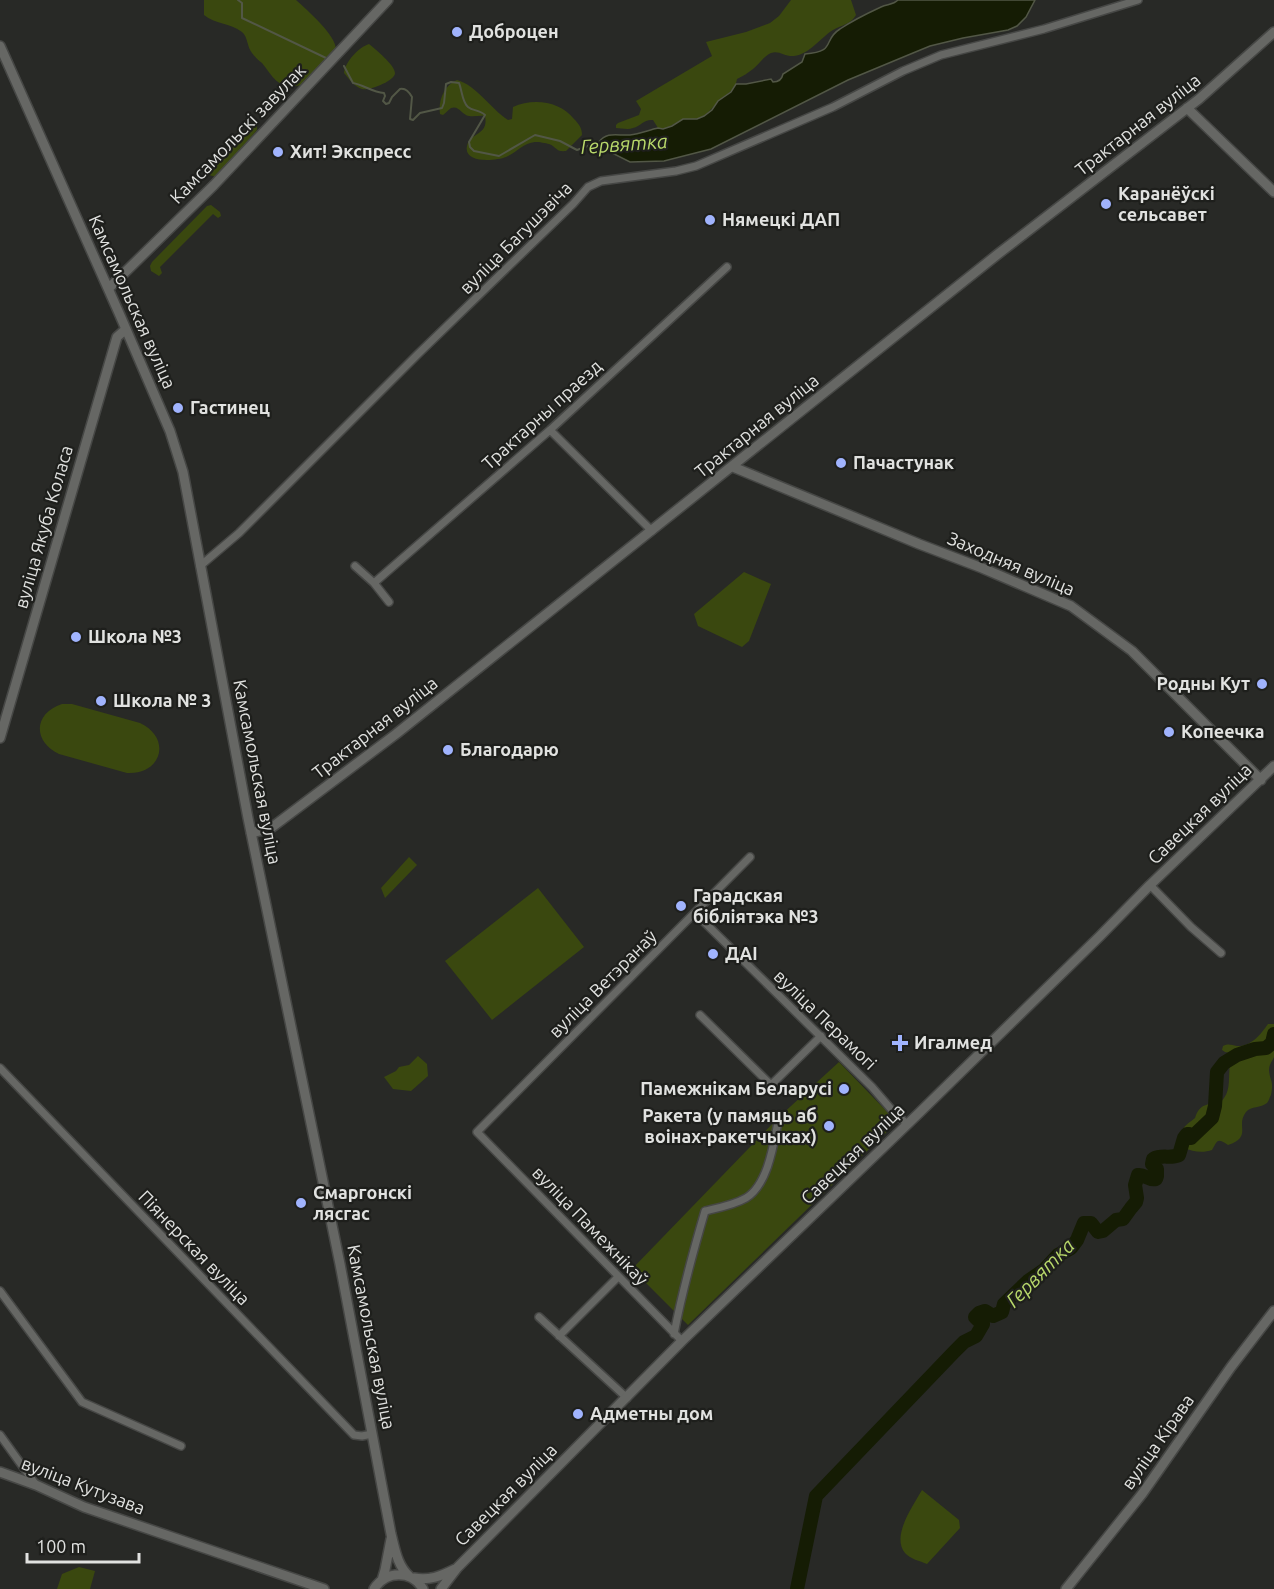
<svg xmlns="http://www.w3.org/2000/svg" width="1274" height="1589" font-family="Ubuntu,sans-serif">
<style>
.green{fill:#3a480f}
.water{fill:#151c04;stroke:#525746;stroke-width:1.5}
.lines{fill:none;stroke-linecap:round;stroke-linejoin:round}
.stream{stroke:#525746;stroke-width:2}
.river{stroke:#151c04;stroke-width:14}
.street-casing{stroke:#464745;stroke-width:10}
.secondary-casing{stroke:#464745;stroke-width:12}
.street{stroke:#666764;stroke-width:7}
.secondary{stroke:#666764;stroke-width:9}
.poi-dot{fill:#a0b3fd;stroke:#1e1f1c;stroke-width:2}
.labels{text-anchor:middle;stroke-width:4.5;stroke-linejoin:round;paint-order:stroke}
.poi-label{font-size:18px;font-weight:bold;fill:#e1e2e0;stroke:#1e1f1c;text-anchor:start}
.street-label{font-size:18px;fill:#e1e2e0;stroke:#1e1f1c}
.water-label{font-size:20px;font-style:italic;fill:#b8d86a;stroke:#1e1f1c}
</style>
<rect width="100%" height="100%" fill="#282926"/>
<!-- green -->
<path class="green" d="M 204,0 L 296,0 C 307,10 337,36 336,50 C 327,60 318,74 308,82 C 304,85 299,86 294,86 C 276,87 272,75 262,63 C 258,60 255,57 252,53 C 247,47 248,37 242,32 C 230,23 215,24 204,15 Z
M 791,0 L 851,0 L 856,15 C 851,24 842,25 833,30 C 820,38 810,54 794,56 C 785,57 779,50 771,53 C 764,56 759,64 753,69 C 748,73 743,76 737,79 C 735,92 724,95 717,103 C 711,109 707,115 699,118 C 692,120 686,118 680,121 C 672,124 667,130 658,128 L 653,120 C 644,119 641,126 633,128 C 628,130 621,128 616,128 L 616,125 L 618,123 L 639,115 L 641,109 L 636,101 L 712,56 L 706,42 L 746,32 L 770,23 L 779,16 Z
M 369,44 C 375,49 395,65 395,73 C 395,81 369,91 362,89 C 355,87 349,79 344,73 C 345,62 359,47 369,44 Z
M 457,80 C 476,85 491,109 508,120 L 512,119 L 513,107 C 533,98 560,101 574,119 C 579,124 582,128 582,135 L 566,151 C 555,152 557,147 549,144 C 546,143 539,142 535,142 C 523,143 516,153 506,157 C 496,161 463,164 467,146 C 470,132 489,136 485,116 C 480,115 474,117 469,116 C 462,115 459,105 451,108 C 448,110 446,113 443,115 L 440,114 C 438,101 444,85 457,80 Z
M 253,122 L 257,124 L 257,130 L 216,177 L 209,175 L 208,171 Z
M 211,205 L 220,212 L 221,216 L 218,218 L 213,214 L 160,267 L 162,273 L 159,276 L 151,271 L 150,266 L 152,262 L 207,206 Z
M 744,572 L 771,584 L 749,641 L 742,647 L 698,626 L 694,614 Z
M 62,704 L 72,704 L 140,723 C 172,738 162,775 127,773 L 59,754 C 32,741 34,713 62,704 Z
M 409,857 L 417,865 L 385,898 L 381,888 Z
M 538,888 L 584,947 L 492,1020 L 445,961 Z
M 1268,1024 L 1274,1024 C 1274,1033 1274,1050 1274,1057 C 1272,1062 1269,1064 1269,1070 C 1270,1082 1274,1080 1271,1095 C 1269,1098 1269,1101 1267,1103 C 1261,1108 1251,1106 1246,1112 C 1235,1126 1253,1136 1228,1145 C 1217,1138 1218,1140 1212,1150 C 1204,1153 1192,1152 1185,1148 C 1177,1131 1182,1128 1195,1118 C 1202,1096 1217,1110 1224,1098 C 1231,1089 1228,1076 1230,1065 L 1242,1058 L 1241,1055 L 1225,1052 L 1222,1050 L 1223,1046 C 1229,1043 1231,1045 1237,1046 C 1251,1047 1261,1034 1268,1024 Z
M 418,1056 L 427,1064 L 428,1076 L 411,1091 L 393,1089 L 384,1077 L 396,1071 L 399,1067 L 409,1065 Z
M 839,1062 L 897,1122 L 688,1325 L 632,1269 L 779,1117 Z
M 922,1490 L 959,1520 L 960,1528 L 927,1564 C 920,1561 910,1559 905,1553 C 891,1536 913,1506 922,1490 Z
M 79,1567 L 95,1571 L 90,1589 L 57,1589 L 62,1574 Z"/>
<!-- water -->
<path class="water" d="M 898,0 L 1035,0 L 1026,17 L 1017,26 L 1008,30 L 963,38 L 930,46 L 913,53 L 848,80 L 711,149 L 664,161 L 630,162 L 604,149 L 599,142 C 607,131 618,136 630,135 C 639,134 649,130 658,128 L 663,129 L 672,126 L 683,119 L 697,119 L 704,116 L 712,110 L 718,101 L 731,92 L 736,84 L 746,84 L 771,79 L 773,82 C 779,82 782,79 783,74 L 802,62 L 805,54 C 837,52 822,40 840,29 C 852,21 868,13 881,7 C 888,4 893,5 898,0 Z"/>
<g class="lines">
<!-- stream -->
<path class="stream" d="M 238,0 L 242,3 L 242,18 L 326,58
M 344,66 L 353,83 C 364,85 372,92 384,93 L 385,96 L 383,101 L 386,104 L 389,103 L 392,97 L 400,89 C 406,88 409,92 412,97 L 410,119 L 413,120 L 420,113 L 442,108 L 444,103 L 446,84 L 451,82 L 459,83 C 462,90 462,102 468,107 C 473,111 480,110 485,115 L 469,142 L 470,147 L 474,151 L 499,156 L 535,135 L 560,141 L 577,150 L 599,142"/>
<!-- river -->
<path class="river" d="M 797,1589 L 816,1496 L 954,1352 L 964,1342 L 976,1336 L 983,1324 L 981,1318 L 978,1320 L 975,1317 L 979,1313 L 985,1311 L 993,1316 L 1002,1312 L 1004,1304 L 1028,1281 L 1044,1270 L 1058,1255 L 1071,1248 L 1077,1240 L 1084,1223 L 1091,1223 L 1098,1232 L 1103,1231 L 1116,1220 L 1123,1219 L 1131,1208 L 1136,1202 L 1137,1198 L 1135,1185 L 1138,1175 C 1145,1174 1149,1181 1156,1179 L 1157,1176 L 1157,1169 L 1152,1164 L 1153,1159 C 1162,1154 1170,1159 1179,1155 L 1184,1138 L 1187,1134 L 1189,1134 L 1191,1138 L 1212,1118 L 1215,1106 L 1217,1072 L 1224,1063 L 1237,1055 L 1255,1049 L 1266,1048 L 1272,1043 L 1274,1034"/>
<!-- street casing -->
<g class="street-casing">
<path id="street" d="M 550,430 L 652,531
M 200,566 L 239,533 L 418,354 L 573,204 L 588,187 L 601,181 L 676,171 L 696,166 L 833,107 L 903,71 L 941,55 L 1044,29 L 1138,0
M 355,566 L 374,583 L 389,602
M 374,583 L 550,430 L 727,267
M 1150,885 L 1191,927 L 1221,953
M 695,913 L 872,1087 L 897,1116 L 908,1124
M 700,1015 L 771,1085 L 821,1036
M 0,1068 L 354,1435 L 362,1436 L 372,1434
M 0,1291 L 82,1402 L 181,1446
M 539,1317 L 627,1398
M 674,1334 C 682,1292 693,1252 705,1211 C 718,1208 734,1205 746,1198 C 769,1184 774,1141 779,1117
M 559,1336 L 618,1277
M 682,1341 L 477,1132 L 750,857
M 0,1435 L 36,1485"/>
</g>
<!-- secondary casing -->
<g class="secondary-casing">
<path id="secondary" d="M 0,46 L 119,313 L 170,431 L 183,472 L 248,818 L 340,1264 L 391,1534 C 395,1549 397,1565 409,1576
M 1187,108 L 1274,192
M 109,288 L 214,185 L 388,0
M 733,467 L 919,544 L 982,568 L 1071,606 L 1132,651 L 1261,780
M 0,738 L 117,337 L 126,329
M 251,833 L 271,828 L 396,734 L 998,254 L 1199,99 L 1274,32
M 0,1472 L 36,1485 L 84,1507 L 324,1589
M 414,1578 C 429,1581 441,1576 455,1569
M 382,1580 L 385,1570 L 391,1539
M 374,1589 C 386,1570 412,1570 423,1589
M 441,1589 L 457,1568 L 682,1341 L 918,1114 L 1100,936 L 1150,885 L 1274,766
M 1066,1589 L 1142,1494 L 1231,1367 L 1274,1311"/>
</g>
<!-- street -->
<use href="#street" class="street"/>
<!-- secondary -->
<use href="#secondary" class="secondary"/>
</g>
<!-- markers -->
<g class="poi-dot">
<circle cx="457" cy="32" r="6"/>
<circle cx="278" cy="152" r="6"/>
<circle cx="1106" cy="204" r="6"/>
<circle cx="710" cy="220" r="6"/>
<circle cx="178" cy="408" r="6"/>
<circle cx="841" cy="463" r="6"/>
<circle cx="76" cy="637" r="6"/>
<circle cx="1262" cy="684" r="6"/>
<circle cx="101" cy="701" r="6"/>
<circle cx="1169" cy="732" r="6"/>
<circle cx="448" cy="750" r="6"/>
<circle cx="681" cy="906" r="6"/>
<circle cx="713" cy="954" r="6"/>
<path d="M897 1034h6v6h6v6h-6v6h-6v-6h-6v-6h6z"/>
<circle cx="844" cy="1089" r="6"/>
<circle cx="829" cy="1126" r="6"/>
<circle cx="301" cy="1203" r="6"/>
<circle cx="578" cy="1414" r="6"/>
</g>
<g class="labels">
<!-- poi labels -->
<g class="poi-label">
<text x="469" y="38">Доброцен</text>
<text x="290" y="158">Хит! Экспресс</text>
<text x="1118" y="200">Каранёўскі<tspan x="1118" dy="21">сельсавет</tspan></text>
<text x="722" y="226">Нямецкі ДАП</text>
<text x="190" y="414">Гастинец</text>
<text x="853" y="469">Пачастунак</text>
<text x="88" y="643">Школа №3</text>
<text x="1250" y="690" text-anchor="end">Родны Кут</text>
<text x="113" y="707">Школа № 3</text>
<text x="1181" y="738">Копеечка</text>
<text x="460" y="756">Благодарю</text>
<text x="693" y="902">Гарадская<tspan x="693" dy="21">бібліятэка №3</tspan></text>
<text x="725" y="960">ДАІ</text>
<text x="914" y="1049">Игалмед</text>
<text x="832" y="1095" text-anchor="end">Памежнікам Беларусі</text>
<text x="817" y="1122" text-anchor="end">Ракета (у памяць аб<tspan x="817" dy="21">воінах-ракетчыках)</tspan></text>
<text x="313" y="1199">Смаргонскі<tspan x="313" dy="21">лясгас</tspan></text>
<text x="590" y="1420">Адметны дом</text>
</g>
<!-- street labels -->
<g class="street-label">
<text transform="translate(1138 125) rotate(-38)" y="6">Трактарная вуліца</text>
<text transform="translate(238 134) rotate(-46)" y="6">Камсамольскі завулак</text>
<text transform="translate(516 238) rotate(-45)" y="6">вуліца Багушэвіча</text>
<text transform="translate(132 302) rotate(66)" y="6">Камсамольская вуліца</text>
<text transform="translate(542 415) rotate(-42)" y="6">Трактарны праезд</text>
<text transform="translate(757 426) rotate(-39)" y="6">Трактарная вуліца</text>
<text transform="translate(44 527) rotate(-74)" y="6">вуліца Якуба Коласа</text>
<text transform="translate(1011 564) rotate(23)" y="6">Заходняя вуліца</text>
<text transform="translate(375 728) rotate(-38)" y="6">Трактарная вуліца</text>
<text transform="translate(257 772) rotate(79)" y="6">Камсамольская вуліца</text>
<text transform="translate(1200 814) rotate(-44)" y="6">Савецкая вуліца</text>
<text transform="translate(603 984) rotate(-45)" y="6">вуліца Ветэранаў</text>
<text transform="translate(825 1020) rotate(44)" y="6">вуліца Перамогі</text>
<text transform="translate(853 1154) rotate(-44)" y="6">Савецкая вуліца</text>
<text transform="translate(590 1226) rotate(46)" y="6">вуліца Памежнікаў</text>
<text transform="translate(194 1248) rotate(46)" y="6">Піянерская вуліца</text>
<text transform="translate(371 1337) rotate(79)" y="6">Камсамольская вуліца</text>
<text transform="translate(1158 1442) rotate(-55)" y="6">вуліца Кірава</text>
<text transform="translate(83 1486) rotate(21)" y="6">вуліца Кутузава</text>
<text transform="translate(506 1495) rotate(-45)" y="6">Савецкая вуліца</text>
</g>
<!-- water labels -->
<g class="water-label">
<text transform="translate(624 144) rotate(-4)" y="7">Гервятка</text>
<text transform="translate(1040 1273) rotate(-45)" y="7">Гервятка</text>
</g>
</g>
<!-- scale -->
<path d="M27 1553v9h112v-9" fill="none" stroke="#e1e2e0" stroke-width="3"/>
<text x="36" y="1553" font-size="18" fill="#e1e2e0" stroke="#1e1f1c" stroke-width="4.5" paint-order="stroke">100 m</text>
</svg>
